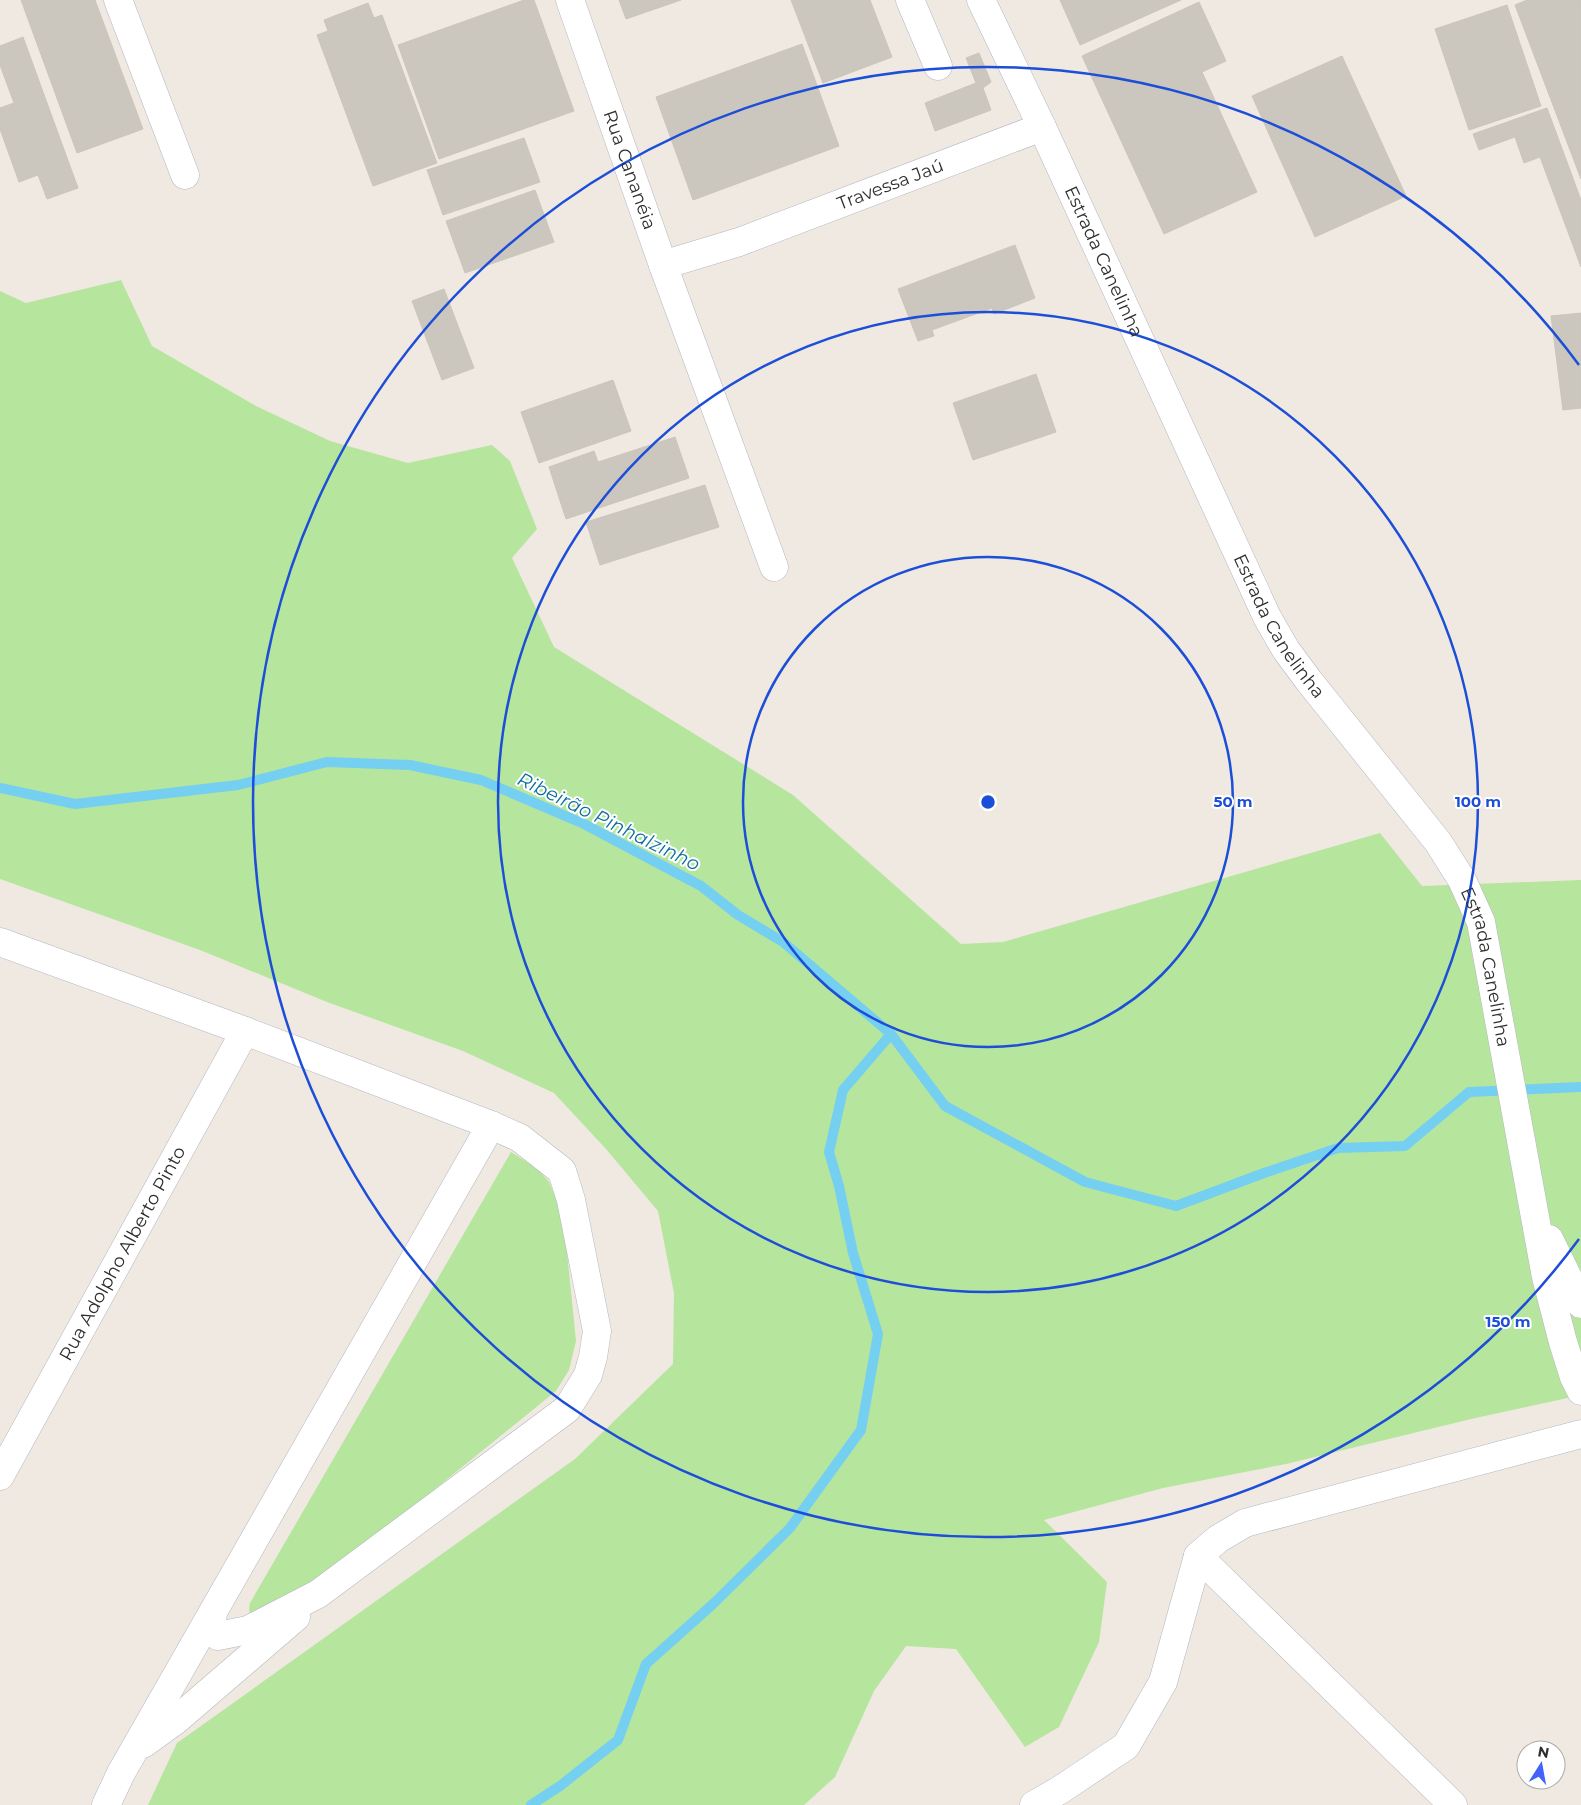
<svg xmlns="http://www.w3.org/2000/svg" width="1581" height="1805" font-family="Montserrat,sans-serif">
<style>
.green{fill:#b6e59e}
.lines{fill:none;stroke-linecap:round;stroke-linejoin:round}
.stream{stroke:#75cff0;stroke-width:10}
.building{fill:#cbc7bf;stroke:#cbc5ba}
.minor-casing{stroke:#b4b7c1;stroke-width:29}
.minor{stroke:#fff;stroke-width:28}
.ring{fill:none;stroke:#1d4ed8;stroke-width:2.5}
.labels{text-anchor:middle;stroke-width:4;stroke-linejoin:round;paint-order:stroke}
.street-label{font-size:18px;fill:#2e2e2e;stroke:#fff}
.water-label{font-size:19px;font-style:italic;fill:#0d6fa3;stroke:#fff}
.centre{fill:#1d4ed8;stroke:#fff;stroke-width:2.5}
.ring-label{font-size:15px;text-anchor:middle;font-weight:bold;fill:#1d4ed8;stroke:#fff;stroke-width:4;stroke-linejoin:round;paint-order:stroke}
</style>
<rect width="100%" height="100%" fill="#efe9e1"/>
<!-- green -->
<path class="green" d="M 121,280 L 152,346 L 256,406 L 330,441 L 408,463 L 492,445 L 510,461 L 537,529 L 512,558 L 554,647 L 793,795 L 961,944 L 1003,942 L 1380,833 L 1422,886 L 1581,880 L 1581,1395 L 1471,1419 L 1286,1464 L 1163,1488 L 1044,1520 L 1107,1582 L 1099,1642 L 1059,1727 L 1025,1747 L 956,1649 L 906,1646 L 874,1691 L 835,1777 L 804,1805 L 148,1805 L 177,1743 L 575,1459 L 673,1364 L 674,1293 L 658,1211 L 606,1149 L 554,1093 L 463,1051 L 327,1002 L 200,950 L 0,879 L 0,291 L 26,303 Z
M 511,1152 L 538,1169 L 549,1182 L 563,1213 L 576,1341 L 569,1370 L 556,1391 L 271,1622 L 250,1615 L 249,1609 L 250,1603 Z"/>
<g class="lines">
<!-- stream -->
<path class="stream" d="M 0,788 L 75,804 L 238,785 L 327,762 L 410,765 L 481,780 L 584,824 L 701,886 L 738,915 L 783,942 L 891,1034 L 945,1106 L 1085,1182 L 1176,1206 L 1264,1173 L 1338,1148 L 1405,1146 L 1469,1092 L 1581,1087
M 531,1805 L 560,1786 L 618,1740 L 646,1664 L 713,1604 L 790,1528 L 861,1430 L 878,1334 L 853,1253 L 839,1186 L 829,1152 L 843,1090 L 891,1034"/>
</g>
<!-- building -->
<path class="building" d="M 21,0 L 95,0 L 143,129 L 77,153 Z
M 524,0 L 534,0 L 574,111 L 439,159 L 398,45 Z
M 619,0 L 681,0 L 626,19 Z
M 791,0 L 870,0 L 892,57 L 823,83 Z
M 1060,0 L 1181,0 L 1080,45 Z
M 1527,0 L 1581,0 L 1581,179 L 1515,5 Z
M 1199,2 L 1226,61 L 1202,72 L 1257,192 L 1164,234 L 1082,56 Z
M 368,3 L 374,18 L 382,15 L 437,163 L 373,186 L 317,35 L 328,31 L 324,20 Z
M 1507,5 L 1541,106 L 1469,130 L 1435,29 Z
M 23,37 L 78,188 L 47,199 L 38,175 L 19,182 L 0,129 L 0,108 L 14,103 L 0,65 L 0,46 Z
M 802,44 L 839,146 L 693,200 L 656,97 Z
M 979,53 L 991,82 L 983,88 L 991,110 L 935,131 L 925,103 L 976,83 L 966,58 Z
M 1342,56 L 1406,196 L 1315,237 L 1252,96 Z
M 1547,108 L 1581,200 L 1581,267 L 1540,157 L 1524,163 L 1515,137 L 1479,150 L 1473,134 Z
M 524,138 L 540,182 L 443,215 L 427,170 Z
M 535,190 L 554,242 L 465,273 L 446,221 Z
M 1015,245 L 1035,298 L 994,314 L 992,308 L 932,330 L 934,336 L 918,341 L 898,289 Z
M 444,289 L 474,368 L 442,380 L 412,301 Z
M 1581,313 L 1581,408 L 1563,410 L 1551,316 Z
M 1036,374 L 1056,432 L 973,460 L 953,403 Z
M 613,380 L 631,431 L 539,463 L 521,412 Z
M 675,437 L 689,478 L 566,519 L 549,467 L 594,451 L 598,462 Z
M 705,485 L 719,527 L 600,565 L 586,522 Z"/>
<g class="lines">
<!-- minor casing -->
<g class="minor-casing">
<g id="minor">
<path d="M 118,0 L 185,175"/>
<path id="s1" d="M 570,0 L 663,265 L 739,242 L 1042,127"/>
<path d="M 910,0 L 938,66"/>
<path id="s2" d="M 981,0 L 1042,127 L 1267,617 L 1286,650 L 1309,681 L 1438,842 L 1462,880 L 1481,922 L 1546,1277 L 1563,1342 L 1574,1377 L 1581,1391"/>
<path d="M 663,265 L 774,567"/>
<path d="M 0,942 L 245,1031 L 491,1125 L 520,1138 L 562,1171 L 571,1200 L 597,1331 L 593,1357 L 588,1375 L 567,1409 L 318,1594 L 248,1630 L 218,1636 L 211,1628 L 213,1612"/>
<path d="M 1549,1239 L 1581,1304"/>
<path id="s3" d="M 0,1476 L 245,1031"/>
<path d="M 1198,1556 L 1453,1805"/>
<path d="M 143,1744 L 175,1721 L 296,1617"/>
<path d="M 106,1805 L 121,1773 L 491,1125"/>
<path d="M 1034,1805 L 1060,1790 L 1126,1746 L 1163,1682 L 1198,1556 L 1218,1539 L 1245,1523 L 1581,1434"/>
</g>
</g>
<!-- minor -->
<use href="#minor" class="minor"/>
</g>
<!-- distance rings -->
<g class="ring">
<circle cx="988" cy="802" r="245"/>
<circle cx="988" cy="802" r="490"/>
<path d="M1579 1239A735 735 0 1 1 1579 365"/>
</g>
<g class="labels">
<!-- street labels -->
<g class="street-label">
<text dy="6" stroke="none"><textPath href="#s1" startOffset="180">Rua Cananéia</textPath></text>
<text dy="6" stroke="none"><textPath href="#s1" startOffset="522">Travessa Jaú</textPath></text>
<text dy="6" stroke="none"><textPath href="#s2" startOffset="289">Estrada Canelinha</textPath></text>
<text dy="6" stroke="none"><textPath href="#s2" startOffset="694">Estrada Canelinha</textPath></text>
<text dy="6" stroke="none"><textPath href="#s2" startOffset="1099">Estrada Canelinha</textPath></text>
<text dy="6" stroke="none"><textPath href="#s3" startOffset="254">Rua Adolpho Alberto Pinto</textPath></text>
</g>
<!-- water labels -->
<g class="water-label">
<text transform="translate(609 821) rotate(26)" y="7">Ribeirão Pinhalzinho</text>
</g>
</g>
<circle cx="988" cy="802" r="8" class="centre"/>
<g class="ring-label">
<text x="1233" y="807">50 m</text>
<text x="1478" y="807">100 m</text>
<text x="1508" y="1327">150 m</text>
</g>
<!-- north arrow -->
<g transform="translate(1541 1765) rotate(11)"><circle r="24" fill="#ffffff" stroke="#ababab"/>
<path d="M0-4L9 19L0 12L-9 19Z" fill="#4264fb"/>
<text y="-8" font-size="14" font-weight="bold" text-anchor="middle" fill="#2e2e2e">N</text>
</g>
</svg>
